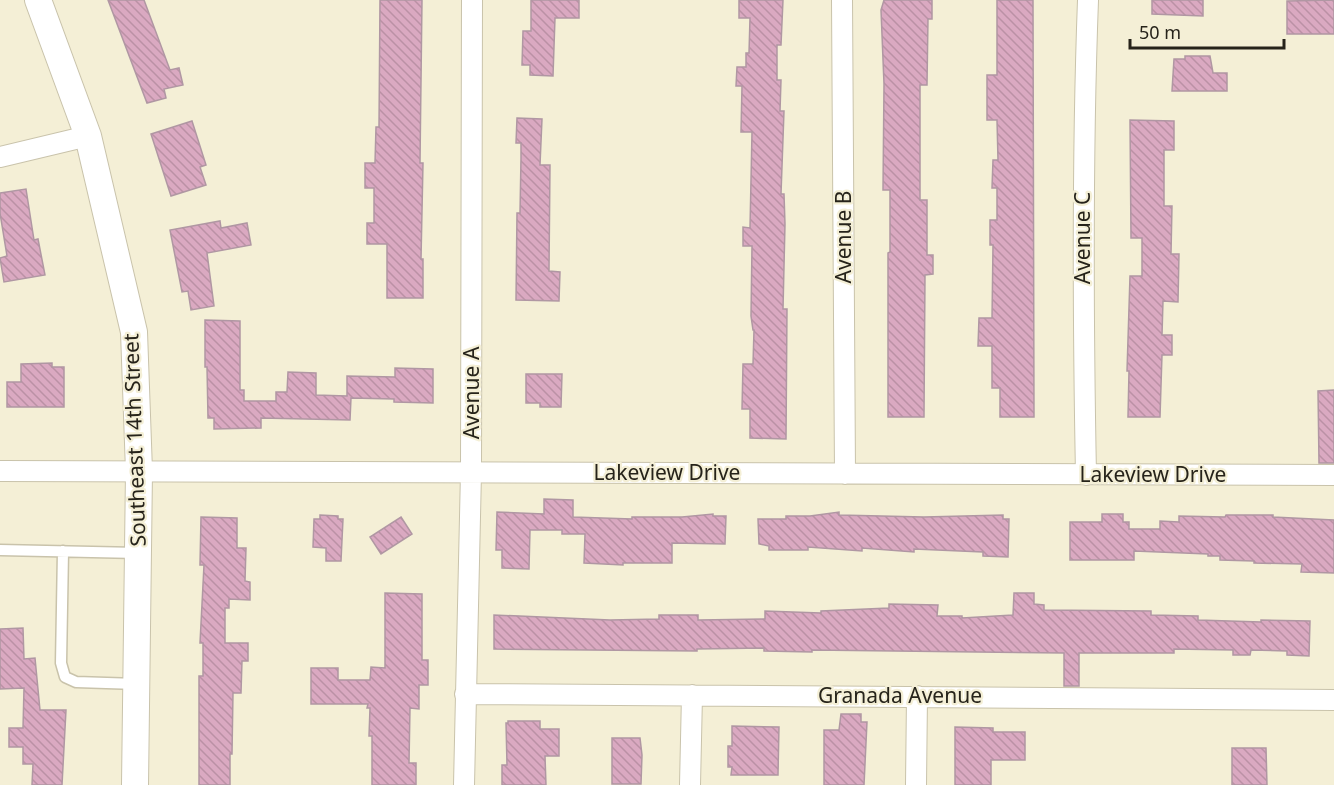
<svg xmlns="http://www.w3.org/2000/svg" width="1334" height="785" font-family="'Noto Sans',sans-serif">
<style>
.building{fill:url(#building-back-hatch);stroke:#b097a3;stroke-width:1.5}
.lines{fill:none;stroke-linecap:round;stroke-linejoin:round}
.service-casing{stroke:#c9c3ab;stroke-width:13}
.minor-casing{stroke:#c9c3ab;stroke-width:22}
.tertiary-casing{stroke:#c9c3ab;stroke-width:28}
.service{stroke:#fff;stroke-width:10}
.minor{stroke:#fff;stroke-width:20}
.tertiary{stroke:#fff;stroke-width:26}
.labels{text-anchor:middle;stroke-width:4.5;stroke-linejoin:round;paint-order:stroke}
.street-label{font-size:21px;fill:#26231a;stroke:#f4efd6}
</style>
<defs>
<pattern id="building-back-hatch" width="6" height="6" patternUnits="userSpaceOnUse" patternTransform="scale(1.5)"><rect width="6" height="6" fill="#daa9c1"/><path d="M-1 5l2 2M0 0l6 6M5-1l2 2" fill="none" stroke="#bb91a5"/></pattern>
</defs>
<rect width="100%" height="100%" fill="#f4efd6"/>
<!-- building -->
<path class="building" d="M 108,0 L 144,0 L 170,70 L 179,68 L 183,85 L 164,89 L 166,98 L 147,103 Z
M 380,0 L 422,0 L 420,163 L 423,163 L 421,259 L 423,259 L 423,298 L 387,298 L 387,244 L 367,244 L 367,223 L 374,223 L 374,188 L 365,188 L 365,163 L 375,163 L 376,127 L 379,127 Z
M 531,0 L 579,0 L 579,18 L 555,18 L 553,76 L 530,75 L 530,65 L 522,65 L 523,31 L 531,31 Z
M 739,0 L 783,0 L 781,45 L 777,45 L 777,80 L 781,80 L 780,111 L 784,111 L 781,194 L 784,194 L 785,224 L 783,309 L 787,309 L 786,439 L 750,438 L 750,409 L 742,409 L 743,364 L 753,364 L 754,330 L 753,330 L 751,316 L 752,246 L 743,246 L 743,227 L 750,228 L 752,132 L 741,132 L 742,86 L 736,86 L 737,67 L 746,67 L 746,53 L 749,53 L 750,18 L 739,18 Z
M 884,0 L 932,0 L 932,19 L 928,19 L 927,85 L 920,85 L 920,200 L 927,200 L 927,255 L 933,255 L 933,274 L 925,275 L 924,417 L 888,417 L 888,253 L 890,252 L 890,190 L 883,190 L 884,84 L 881,10 Z
M 997,0 L 1033,0 L 1034,417 L 1000,417 L 1000,388 L 992,388 L 992,346 L 978,346 L 979,318 L 992,318 L 993,245 L 990,245 L 990,220 L 997,220 L 997,188 L 992,188 L 993,160 L 998,160 L 997,120 L 987,120 L 987,75 L 997,75 Z
M 1152,0 L 1203,0 L 1203,16 L 1152,14 Z
M 1334,0 L 1334,34 L 1287,34 L 1287,1 Z
M 1185,56 L 1210,56 L 1213,73 L 1227,73 L 1227,91 L 1172,91 L 1174,59 L 1185,59 Z
M 517,118 L 542,119 L 540,165 L 550,165 L 549,271 L 560,272 L 559,301 L 516,300 L 517,213 L 520,213 L 521,158 L 521,143 L 516,143 Z
M 1130,120 L 1174,121 L 1174,150 L 1164,150 L 1164,206 L 1172,206 L 1171,254 L 1179,254 L 1178,302 L 1163,301 L 1162,335 L 1172,335 L 1172,355 L 1162,355 L 1160,417 L 1128,417 L 1129,371 L 1127,371 L 1130,276 L 1142,276 L 1142,238 L 1131,238 Z
M 192,121 L 206,165 L 200,167 L 206,185 L 171,196 L 151,134 Z
M 26,189 L 34,240 L 38,239 L 45,275 L 4,282 L 0,258 L 7,256 L 0,213 L 0,193 Z
M 220,221 L 221,228 L 247,223 L 251,245 L 207,253 L 214,306 L 191,310 L 188,291 L 182,292 L 170,230 Z
M 205,320 L 240,321 L 240,390 L 244,390 L 244,401 L 276,401 L 276,392 L 287,392 L 288,372 L 316,373 L 316,395 L 347,396 L 347,376 L 395,377 L 395,368 L 433,369 L 433,403 L 394,402 L 394,399 L 351,398 L 350,420 L 261,418 L 261,428 L 214,429 L 214,418 L 208,418 L 207,367 L 205,367 Z
M 52,363 L 52,367 L 64,367 L 64,407 L 7,407 L 7,382 L 21,382 L 21,364 Z
M 526,374 L 562,374 L 561,407 L 540,407 L 540,403 L 526,403 Z
M 1334,390 L 1334,463 L 1319,463 L 1318,391 Z
M 544,499 L 573,500 L 573,517 L 632,519 L 632,517 L 682,517 L 713,514 L 713,516 L 726,516 L 725,544 L 672,543 L 672,563 L 623,563 L 623,565 L 584,563 L 585,534 L 562,534 L 562,530 L 530,530 L 529,569 L 502,568 L 502,550 L 496,550 L 497,512 L 544,514 Z
M 839,512 L 839,515 L 924,517 L 1003,515 L 1003,519 L 1009,519 L 1008,557 L 983,556 L 983,552 L 914,549 L 914,552 L 862,548 L 862,551 L 808,547 L 808,550 L 769,550 L 769,546 L 759,544 L 758,519 L 786,519 L 786,516 L 810,516 Z
M 1102,514 L 1123,514 L 1123,522 L 1129,522 L 1129,529 L 1160,529 L 1160,521 L 1179,522 L 1179,516 L 1225,517 L 1226,515 L 1273,515 L 1273,517 L 1334,520 L 1334,573 L 1301,572 L 1302,564 L 1254,563 L 1254,561 L 1220,560 L 1220,556 L 1208,556 L 1208,554 L 1134,551 L 1134,560 L 1070,560 L 1070,522 L 1102,522 Z
M 320,515 L 338,516 L 338,519 L 343,519 L 341,561 L 326,561 L 326,548 L 313,547 L 314,519 L 320,519 Z
M 201,517 L 237,518 L 237,548 L 246,548 L 245,581 L 250,582 L 250,600 L 229,599 L 229,608 L 225,608 L 225,643 L 248,643 L 248,661 L 242,661 L 241,693 L 233,693 L 232,754 L 230,754 L 230,785 L 199,785 L 199,676 L 203,676 L 203,643 L 200,643 L 204,565 L 200,565 Z
M 401,517 L 412,534 L 381,554 L 370,537 Z
M 385,593 L 422,594 L 422,660 L 428,660 L 428,685 L 419,685 L 419,709 L 410,708 L 409,763 L 416,763 L 416,785 L 372,785 L 372,736 L 369,736 L 370,708 L 367,708 L 368,704 L 311,704 L 311,668 L 338,668 L 338,680 L 370,680 L 371,667 L 385,668 Z
M 1014,593 L 1034,593 L 1034,604 L 1044,605 L 1044,610 L 1151,611 L 1151,615 L 1198,616 L 1198,620 L 1261,622 L 1261,620 L 1310,621 L 1309,656 L 1287,655 L 1287,651 L 1251,650 L 1250,655 L 1233,655 L 1233,650 L 1174,649 L 1174,653 L 1079,653 L 1079,686 L 1064,686 L 1064,653 L 812,650 L 812,652 L 764,651 L 764,648 L 697,649 L 697,651 L 494,649 L 494,615 L 610,620 L 659,619 L 659,615 L 698,615 L 698,620 L 765,619 L 765,611 L 821,613 L 821,611 L 889,608 L 889,604 L 938,605 L 937,616 L 962,616 L 962,618 L 1013,615 Z
M 23,628 L 24,659 L 35,658 L 40,710 L 66,710 L 62,785 L 32,785 L 33,764 L 23,764 L 23,747 L 9,747 L 9,728 L 23,728 L 24,688 L 0,689 L 0,629 Z
M 841,714 L 861,714 L 861,722 L 867,722 L 864,785 L 824,785 L 824,730 L 839,730 Z
M 508,721 L 540,721 L 540,729 L 559,729 L 559,756 L 545,756 L 546,785 L 502,785 L 502,765 L 507,765 L 506,723 L 508,723 Z
M 732,726 L 779,727 L 778,775 L 731,775 L 732,767 L 728,767 L 728,746 L 732,746 Z
M 955,727 L 993,728 L 993,732 L 1025,732 L 1025,760 L 991,760 L 991,785 L 955,785 Z
M 612,738 L 640,738 L 642,755 L 641,784 L 612,784 Z
M 1232,748 L 1266,748 L 1267,785 L 1232,785 Z"/>
<g class="lines">
<!-- service casing -->
<g class="service-casing">
<path id="service" d="M 0,550 L 138,553
M 63,551 L 61,663 L 65,677 L 76,682 L 137,684"/>
</g>
<!-- minor casing -->
<g class="minor-casing">
<path id="minor" d="M 842,0 L 845,474
M 0,157 L 88,136
M 0,471 L 1334,475
M 1086,475 C 1083,317 1082,159 1088,0
M 465,694 L 1334,700
M 464,785 L 471,472 L 472,0
M 690,785 L 692,695
M 916,785 L 917,696"/>
</g>
<!-- tertiary casing -->
<g class="tertiary-casing">
<path id="tertiary" d="M 38,0 L 88,136 L 134,332 L 139,471 L 135,785"/>
</g>
<!-- service -->
<use href="#service" class="service"/>
<!-- minor -->
<use href="#minor" class="minor"/>
<!-- tertiary -->
<use href="#tertiary" class="tertiary"/>
</g>
<g class="labels">
<!-- street labels -->
<g class="street-label">
<text transform="translate(844 237) rotate(-90)" y="7">Avenue B</text>
<text transform="translate(1083 238) rotate(-90)" y="7">Avenue C</text>
<text transform="translate(472 393) rotate(-90)" y="7">Avenue A</text>
<text transform="translate(135 440) rotate(-92)" y="7">Southeast 14th Street</text>
<text x="667" y="480">Lakeview Drive</text>
<text x="1153" y="482">Lakeview Drive</text>
<text x="900" y="703">Granada Avenue</text>
</g>
</g>
<!-- scale -->
<path d="M1130 39v9h154v-9" fill="none" stroke="#26231a" stroke-width="3"/>
<text x="1139" y="39" font-size="18" fill="#26231a" stroke="#f4efd6" stroke-width="4.5" paint-order="stroke">50 m</text>
</svg>
